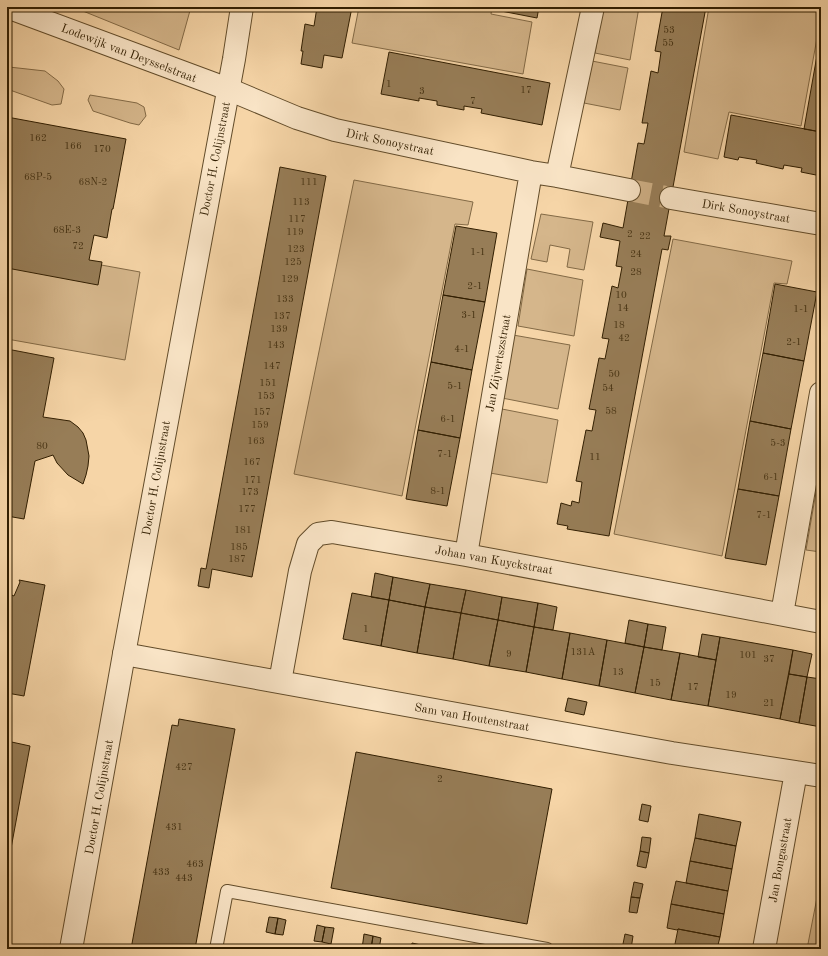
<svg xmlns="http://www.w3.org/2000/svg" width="828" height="956" font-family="'Old Standard TT',serif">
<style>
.green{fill:#d5b68b;stroke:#836a46}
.building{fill:#977d57;stroke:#311e01}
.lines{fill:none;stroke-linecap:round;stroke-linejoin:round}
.minor-tunnel{stroke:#cfb086;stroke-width:22;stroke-dasharray:22 11;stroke-linecap:butt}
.service-casing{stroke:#624c2a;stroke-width:14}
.minor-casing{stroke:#624c2a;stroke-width:24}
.tertiary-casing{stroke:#624c2a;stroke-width:24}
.service{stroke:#f9e4c6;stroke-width:12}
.minor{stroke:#f9e4c6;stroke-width:22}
.tertiary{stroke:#f9e4c6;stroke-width:22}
.labels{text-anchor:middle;stroke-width:4;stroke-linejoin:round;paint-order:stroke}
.number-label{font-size:10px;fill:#4a3616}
.street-label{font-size:12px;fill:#311e01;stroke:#f9e4c6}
</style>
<rect width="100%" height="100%" fill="#f6d5a7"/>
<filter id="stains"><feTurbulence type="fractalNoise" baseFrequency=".005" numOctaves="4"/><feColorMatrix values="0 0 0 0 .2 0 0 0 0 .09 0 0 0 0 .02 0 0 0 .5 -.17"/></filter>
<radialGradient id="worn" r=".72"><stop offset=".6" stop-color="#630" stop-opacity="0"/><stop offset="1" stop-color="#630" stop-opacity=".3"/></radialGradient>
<!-- green -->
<path class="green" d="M 73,7 L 191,7 L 179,50 Z
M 359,7 L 492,7 L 491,14 L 532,22 L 523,74 L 352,43 Z
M 603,7 L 639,7 L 630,60 L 595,53 Z
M 709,7 L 821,7 L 821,16 L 801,126 L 729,112 L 718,159 L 684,152 Z
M 592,61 L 628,68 L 620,110 L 584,103 Z
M 9,67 L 45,71 L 58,81 L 64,89 L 61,104 L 52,105 L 7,89 L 7,68 Z
M 90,95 L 137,103 L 144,107 L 146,116 L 139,125 L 130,123 L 93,111 L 88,100 Z
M 354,180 L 473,202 L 468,225 L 455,224 L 402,496 L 294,474 Z
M 541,214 L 593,222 L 584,270 L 567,267 L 570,249 L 550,245 L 547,262 L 531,259 Z
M 673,239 L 792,261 L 787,284 L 774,283 L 722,556 L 614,534 Z
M 7,248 L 140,272 L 125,360 L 7,339 Z
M 527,269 L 583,280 L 574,336 L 518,326 Z
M 513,335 L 570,345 L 558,409 L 502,398 Z
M 502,409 L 558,420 L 547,483 L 490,473 Z
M 820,469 L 821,469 L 821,552 L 806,550 Z
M 821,877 L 821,949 L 807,949 Z"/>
<!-- building -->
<path class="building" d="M 317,7 L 352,7 L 342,58 L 324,55 L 322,68 L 301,64 L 303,51 L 301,51 L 305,24 L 314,26 Z
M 496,7 L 539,7 L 537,18 L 496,10 Z
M 663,7 L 706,7 L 664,236 L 671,236 L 668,250 L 662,249 L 609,536 L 567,529 L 568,526 L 557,524 L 561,503 L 571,506 L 572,501 L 579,503 L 582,482 L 576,481 L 586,430 L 592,431 L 596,410 L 589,409 L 599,358 L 605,359 L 609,339 L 602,338 L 612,286 L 618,288 L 622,267 L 616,266 L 620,241 L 600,237 L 603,223 L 623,228 L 638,143 L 644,144 L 648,123 L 642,123 L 651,71 L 658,73 L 661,52 L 655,51 Z
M 821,36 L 821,62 L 816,61 Z
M 389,52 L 550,83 L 542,125 L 481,113 L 482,109 L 464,106 L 464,110 L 437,105 L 437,101 L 419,98 L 419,101 L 381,94 Z
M 816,61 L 821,62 L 821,132 L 804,129 Z
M 731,115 L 821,132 L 821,176 L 801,172 L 802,168 L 784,165 L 783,169 L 756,163 L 757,160 L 739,157 L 738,160 L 724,157 Z
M 7,117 L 126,139 L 113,209 L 112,209 L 107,238 L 94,235 L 89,260 L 102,262 L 98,285 L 7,268 Z
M 280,167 L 326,176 L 252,577 L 212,569 L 209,588 L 198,586 L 201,568 L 206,569 Z
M 456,226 L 497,233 L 485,302 L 443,295 Z
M 775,284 L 817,292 L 804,361 L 763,353 Z
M 443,295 L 485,302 L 472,370 L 431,362 Z
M 7,349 L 54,358 L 43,417 L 70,421 L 78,427 L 83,433 L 86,440 L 89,456 L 88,466 L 86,475 L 83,484 L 68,475 L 57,463 L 53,455 L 35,461 L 24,519 L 7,516 Z
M 763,353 L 804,361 L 791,429 L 750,421 Z
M 431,362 L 472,370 L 460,438 L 418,430 Z
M 750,421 L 791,429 L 779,496 L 738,489 Z
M 418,430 L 460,438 L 447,506 L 406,499 Z
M 738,489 L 779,496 L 766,565 L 725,558 Z
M 375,573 L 393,577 L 389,600 L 371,597 Z
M 393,577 L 430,584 L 425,607 L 389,600 Z
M 19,580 L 45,585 L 24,696 L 7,693 L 7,593 L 14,596 L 20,582 Z
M 430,584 L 466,590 L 461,613 L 425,607 Z
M 466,590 L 502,597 L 498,620 L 461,613 Z
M 352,593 L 389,600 L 381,646 L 343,639 Z
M 502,597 L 538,603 L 534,627 L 498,620 Z
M 389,600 L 425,607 L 417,653 L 381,646 Z
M 538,603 L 557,607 L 553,630 L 534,627 Z
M 425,607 L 461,613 L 453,659 L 417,653 Z
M 461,613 L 498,620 L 489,666 L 453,659 Z
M 498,620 L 534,627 L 526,672 L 489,666 Z
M 629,620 L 648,624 L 644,647 L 625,643 Z
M 648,624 L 666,627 L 662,650 L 644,647 Z
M 534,627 L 570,633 L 562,679 L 526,672 Z
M 570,633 L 607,640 L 599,686 L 562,679 Z
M 702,634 L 720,637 L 716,660 L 698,657 Z
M 720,637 L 793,650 L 780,719 L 708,706 Z
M 607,640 L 644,647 L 635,693 L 599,686 Z
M 644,647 L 680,653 L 671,700 L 635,693 Z
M 793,650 L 812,654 L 807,677 L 789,674 Z
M 680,653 L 716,660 L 708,706 L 671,700 Z
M 789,674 L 807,677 L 799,723 L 780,719 Z
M 807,677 L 821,679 L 821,727 L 799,723 Z
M 568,698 L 587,702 L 584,715 L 565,711 Z
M 179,719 L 235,729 L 195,949 L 131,949 L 172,725 L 178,726 Z
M 7,741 L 30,746 L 7,870 Z
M 356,752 L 552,789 L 527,924 L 331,888 Z
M 642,804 L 651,806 L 648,822 L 639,820 Z
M 699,814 L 741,822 L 736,846 L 695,838 Z
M 642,837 L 651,838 L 649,853 L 640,851 Z
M 695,838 L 736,846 L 732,869 L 690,861 Z
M 640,851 L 649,853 L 646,868 L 637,866 Z
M 690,861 L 732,869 L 728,891 L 686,883 Z
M 676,881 L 728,891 L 724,914 L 671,904 Z
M 634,882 L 643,884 L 640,898 L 631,897 Z
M 631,897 L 640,898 L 637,913 L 629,912 Z
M 671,904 L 724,914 L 720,937 L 678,929 L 677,930 L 667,928 Z
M 269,917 L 278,918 L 275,934 L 266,932 Z
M 278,918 L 286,920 L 283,935 L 275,934 Z
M 317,925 L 325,927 L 322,942 L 314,941 Z
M 325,927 L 334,928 L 331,944 L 322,942 Z
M 678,929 L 720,937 L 717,949 L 674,949 Z
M 364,934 L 373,936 L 371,949 L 362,949 Z
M 625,934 L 633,936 L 631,949 L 622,949 Z
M 373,936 L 381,938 L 379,949 L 371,949 Z
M 412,943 L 421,945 L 420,949 L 411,949 Z
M 421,945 L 429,946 L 429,949 L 420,949 Z"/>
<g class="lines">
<!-- minor-tunnel -->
<path class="minor-tunnel" d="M 629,190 L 671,198"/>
<!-- service casing -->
<g class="service-casing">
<path id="service" d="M 216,949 L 227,891 L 547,949"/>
</g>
<!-- minor casing -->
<g class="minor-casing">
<path id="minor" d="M 7,7 L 228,89 L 297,118 L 335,130 L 531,172 L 557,176 L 629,190
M 557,176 L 593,7
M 671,198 L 821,224
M 466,555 L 531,172
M 782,614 L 821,393
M 124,654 L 672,753 L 796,772 L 821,776
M 280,682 L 300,571 L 308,544 L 318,534 L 332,532 L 466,555 L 821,622
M 764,949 L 796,772"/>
</g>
<!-- tertiary casing -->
<g class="tertiary-casing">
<path id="tertiary" d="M 71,949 L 118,688 L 124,654 L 234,59 L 242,7"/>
</g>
<!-- service -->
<use href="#service" class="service"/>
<!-- minor -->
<use href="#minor" class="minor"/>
<!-- tertiary -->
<use href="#tertiary" class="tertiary"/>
</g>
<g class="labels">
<!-- number labels -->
<g class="number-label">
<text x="669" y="33">53</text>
<text x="668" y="46">55</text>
<text x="389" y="87">1</text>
<text x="526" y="93">17</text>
<text x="422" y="94">3</text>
<text x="473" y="104">7</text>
<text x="38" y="141">162</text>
<text x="73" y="149">166</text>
<text x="102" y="152">170</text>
<text x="38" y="180">68P-5</text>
<text x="93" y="185">68N-2</text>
<text x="309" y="185">111</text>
<text x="301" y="205">113</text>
<text x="297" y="222">117</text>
<text x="67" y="233">68E-3</text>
<text x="295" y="235">119</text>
<text x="630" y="237">2</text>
<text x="645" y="239">22</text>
<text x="78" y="249">72</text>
<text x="296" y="252">123</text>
<text x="478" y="255">1-1</text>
<text x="636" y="257">24</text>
<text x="293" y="265">125</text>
<text x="636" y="275">28</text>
<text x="290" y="282">129</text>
<text x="475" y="289">2-1</text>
<text x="621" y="298">10</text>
<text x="285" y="302">133</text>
<text x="623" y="311">14</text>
<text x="801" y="312">1-1</text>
<text x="469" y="318">3-1</text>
<text x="282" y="319">137</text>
<text x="619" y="328">18</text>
<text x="279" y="332">139</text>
<text x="624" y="341">42</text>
<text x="794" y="345">2-1</text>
<text x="276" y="348">143</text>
<text x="462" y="352">4-1</text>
<text x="272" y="369">147</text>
<text x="614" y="377">50</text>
<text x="268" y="386">151</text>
<text x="455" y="389">5-1</text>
<text x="608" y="391">54</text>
<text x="266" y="399">153</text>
<text x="611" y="414">58</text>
<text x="262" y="415">157</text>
<text x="448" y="422">6-1</text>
<text x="260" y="428">159</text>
<text x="256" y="444">163</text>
<text x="778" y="446">5-3</text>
<text x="42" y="449">80</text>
<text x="445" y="457">7-1</text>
<text x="595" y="460">11</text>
<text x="252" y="465">167</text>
<text x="771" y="480">6-1</text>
<text x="253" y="483">171</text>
<text x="438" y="494">8-1</text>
<text x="250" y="495">173</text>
<text x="247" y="512">177</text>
<text x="764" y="518">7-1</text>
<text x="243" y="533">181</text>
<text x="239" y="550">185</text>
<text x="237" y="562">187</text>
<text x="366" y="632">1</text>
<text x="583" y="655">131A</text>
<text x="509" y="657">9</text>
<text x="748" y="658">101</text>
<text x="769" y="662">37</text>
<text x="618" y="675">13</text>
<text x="655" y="686">15</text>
<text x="693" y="690">17</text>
<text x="731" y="698">19</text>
<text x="769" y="706">21</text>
<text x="184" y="770">427</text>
<text x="440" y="782">2</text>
<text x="174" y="830">431</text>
<text x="195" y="867">463</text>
<text x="161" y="875">433</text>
<text x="184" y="881">443</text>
</g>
<!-- street labels -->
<g class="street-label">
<text transform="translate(129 53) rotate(21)" y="4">Lodewijk van Deysselstraat</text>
<text transform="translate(390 142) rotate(12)" y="4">Dirk Sonoystraat</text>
<text transform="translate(215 159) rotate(-79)" y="4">Doctor H. Colijnstraat</text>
<text transform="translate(746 211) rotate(10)" y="4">Dirk Sonoystraat</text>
<text transform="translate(498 363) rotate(-80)" y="4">Jan Zijvertszstraat</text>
<text transform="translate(156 478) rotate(-80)" y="4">Doctor H. Colijnstraat</text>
<text transform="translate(494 560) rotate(10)" y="4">Johan van Kuyckstraat</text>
<text transform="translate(472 717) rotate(10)" y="4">Sam van Houtenstraat</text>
<text transform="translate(99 797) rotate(-80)" y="4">Doctor H. Colijnstraat</text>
<text transform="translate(780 860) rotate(-80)" y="4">Jan Bongastraat</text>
</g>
</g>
<!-- margin -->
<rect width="828" height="956" fill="none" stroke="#f6d5a7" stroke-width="24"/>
<rect x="8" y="8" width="812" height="940" fill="none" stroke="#311e01" stroke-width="2"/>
<rect x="12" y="12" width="804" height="932" fill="none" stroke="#311e01"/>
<rect width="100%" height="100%" filter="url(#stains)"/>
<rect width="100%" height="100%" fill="url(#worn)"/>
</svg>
